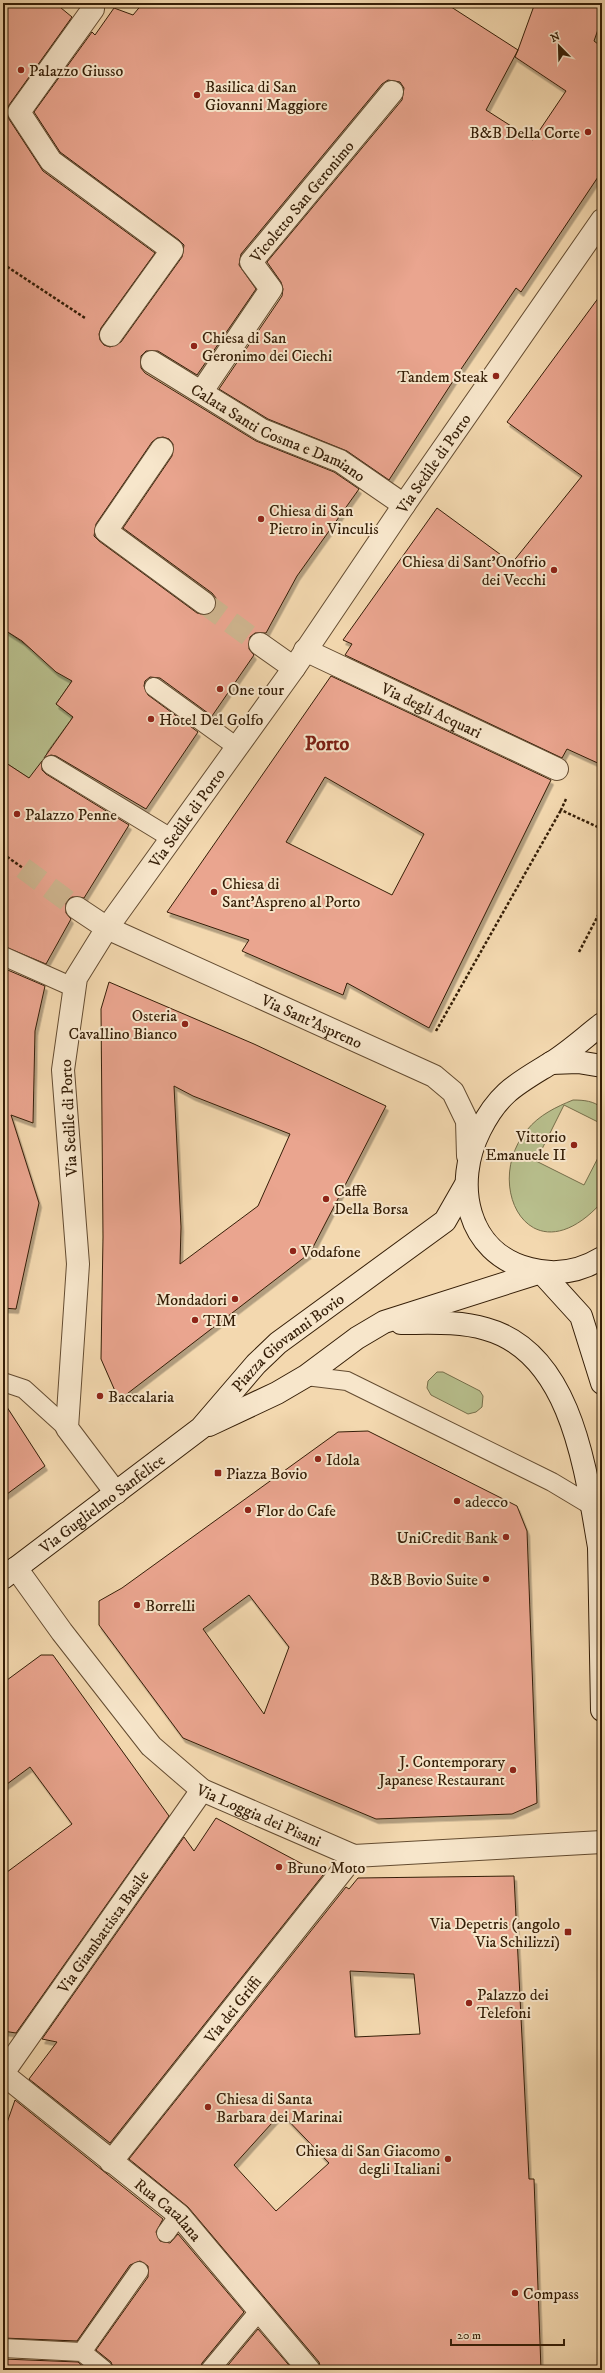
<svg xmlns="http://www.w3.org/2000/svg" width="605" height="2373" font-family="'IM FELL DW Pica',serif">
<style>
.green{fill:#b8bf8d;stroke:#766e4a}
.building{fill:#eaa58f;stroke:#351e07;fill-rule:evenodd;filter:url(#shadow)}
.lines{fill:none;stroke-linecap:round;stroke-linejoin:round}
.street-tunnel{stroke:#cdb38d;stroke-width:22;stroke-dasharray:22 11;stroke-linecap:butt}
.lane-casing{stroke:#644c31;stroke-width:20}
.street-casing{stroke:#644c31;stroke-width:24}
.secondary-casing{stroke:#351e07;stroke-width:24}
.path{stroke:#351e07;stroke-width:2.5;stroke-dasharray:3 2;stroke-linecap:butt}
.lane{stroke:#f7e6cb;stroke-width:18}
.street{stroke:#f7e6cb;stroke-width:22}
.secondary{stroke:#f7e6cb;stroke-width:22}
.poi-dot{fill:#8f2418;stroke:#f7e6cb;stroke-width:1.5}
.labels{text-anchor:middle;stroke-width:4;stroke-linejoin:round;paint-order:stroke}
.poi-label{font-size:16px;fill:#351e07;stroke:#f7e6cb;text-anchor:start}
.street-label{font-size:16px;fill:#351e07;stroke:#f7e6cb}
.district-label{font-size:20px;font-weight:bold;fill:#7a1f14;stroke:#f7e6cb}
</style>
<defs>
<filter id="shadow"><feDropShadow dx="2.5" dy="4.5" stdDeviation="0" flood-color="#0004"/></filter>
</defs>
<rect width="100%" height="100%" fill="#f3d8af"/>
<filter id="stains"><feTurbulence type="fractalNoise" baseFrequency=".005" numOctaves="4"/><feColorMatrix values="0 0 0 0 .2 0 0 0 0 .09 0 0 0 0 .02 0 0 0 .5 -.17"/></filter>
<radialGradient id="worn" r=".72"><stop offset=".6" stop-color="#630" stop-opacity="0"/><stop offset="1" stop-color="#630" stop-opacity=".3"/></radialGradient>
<!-- green -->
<path class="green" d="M 3,629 C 27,644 48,664 72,681 L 56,704 L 73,717 L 48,751 L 35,782 L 3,761 Z
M 573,1100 C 584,1100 594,1101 602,1108 L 602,1124 L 564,1105 L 536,1161 L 584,1185 L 602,1150 L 602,1202 C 531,1281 481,1185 527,1130 C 539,1115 556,1107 573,1100 Z
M 437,1372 L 443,1372 L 480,1391 L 483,1396 L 482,1407 L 476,1412 L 468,1414 L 431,1395 L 427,1388 L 428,1381 Z"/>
<!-- building -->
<path class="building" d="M 3,3 L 55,3 L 72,17 L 9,105 L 7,111 L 9,119 L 43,171 L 155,253 L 101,328 L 99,334 L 100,340 L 104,345 L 110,347 L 121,342 L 182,257 L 184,245 L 179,240 L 60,152 L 34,112 L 92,32 L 95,35 L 114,8 L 133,15 L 143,3 L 445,3 L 518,50 L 535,3 L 602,3 L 602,18 L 594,41 L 602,47 L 602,171 L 521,292 L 516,288 L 455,378 L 389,480 L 347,451 L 268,419 L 219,389 L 282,296 L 283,289 L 281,282 L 267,262 L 402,100 L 404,88 L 400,82 L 388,80 L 382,84 L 241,254 L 239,265 L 256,289 L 197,375 L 158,351 L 146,351 L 141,356 L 141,368 L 145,373 L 256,441 L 334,472 L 359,489 L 297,576 L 266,633 L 255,633 L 250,637 L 249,649 L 254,655 L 212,716 L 160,678 L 150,677 L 145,681 L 144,686 L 148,695 L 198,732 L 146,809 L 56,756 L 51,755 L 44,758 L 73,717 L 56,704 L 72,681 L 56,672 L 22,641 L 3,629 ZM 518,50 L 515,57 L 566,91 L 533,140 L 486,110 ZM 163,437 L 169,439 L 173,444 L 172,456 L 123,528 L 212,593 L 216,598 L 216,605 L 214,611 L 209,615 L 197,613 L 99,541 L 94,536 L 96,524 L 152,442 L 157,438 Z
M 602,293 L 602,765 L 567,749 L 562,758 L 345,655 L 352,644 L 343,640 L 437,508 L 512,563 L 582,476 L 507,422 Z
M 331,676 L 551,780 L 429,1028 L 347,983 L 343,995 L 242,951 L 249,940 L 167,912 ZM 325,777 L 424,834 L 392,895 L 286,842 Z
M 3,761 L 29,778 L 42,761 L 42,770 L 46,774 L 129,825 L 84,898 L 72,897 L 66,901 L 66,913 L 71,919 L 46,964 L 3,946 Z
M 3,968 L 45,986 L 35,1031 L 33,1123 L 11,1115 L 39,1203 L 16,1309 L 3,1308 Z
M 109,982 L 254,1044 L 386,1106 L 310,1253 L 119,1400 L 101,1359 L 103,1237 L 101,1009 ZM 174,1086 L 193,1096 L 290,1134 L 258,1206 L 180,1264 L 181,1227 Z
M 3,1401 L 45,1466 L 3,1497 Z
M 368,1431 L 517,1506 L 527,1531 L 537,1803 L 512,1814 L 376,1819 L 183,1738 L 99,1625 L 99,1601 L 122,1588 L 338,1432 ZM 249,1595 L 289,1647 L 264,1714 L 203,1629 Z
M 41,1655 L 53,1655 L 169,1816 L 16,2033 L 3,2031 L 3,1875 L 72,1824 L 30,1767 L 3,1787 L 3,1683 Z
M 216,1818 L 323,1875 L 110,2143 L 29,2079 L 57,2042 L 42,2039 L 184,1837 L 194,1851 Z
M 514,1876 L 529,2179 L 534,2179 L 541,2370 L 321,2370 L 319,2362 L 188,2207 L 129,2159 L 346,1887 L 349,1889 L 358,1878 ZM 350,1971 L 414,1974 L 420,2034 L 355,2037 ZM 281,2113 L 329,2163 L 276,2211 L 234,2165 Z
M 15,2100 L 163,2219 L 156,2232 L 160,2241 L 170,2243 L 178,2234 L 244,2312 L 202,2363 L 200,2370 L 114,2370 L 111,2362 L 96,2350 L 148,2277 L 148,2266 L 140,2261 L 130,2265 L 77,2341 L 3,2338 L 3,2134 Z
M 258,2329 L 293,2370 L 224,2370 Z
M 3,2359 L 78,2362 L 87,2370 L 3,2370 Z"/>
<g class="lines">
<!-- street-tunnel -->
<path class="street-tunnel" d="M 204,603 L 260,644
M 23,868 L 77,908"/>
<!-- lane casing -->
<g class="lane-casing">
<path id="lane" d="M 154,687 L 237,747
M 51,765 L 171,838
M 3,956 L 75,988
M 306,1376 L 347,1381 L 552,1482 L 592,1506
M 3,1382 L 24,1389 L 67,1428
M 166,2233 L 179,2215
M 3,2348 L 82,2352 L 104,2370
M 82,2352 L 139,2271
M 210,2370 L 260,2310"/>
</g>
<!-- street casing -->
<g class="street-casing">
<g id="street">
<path d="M 93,9 L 19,112 L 51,161 L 172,250 L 111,335"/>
<path id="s1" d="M 152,362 L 262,430 L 340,461 L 404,505"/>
<path id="s2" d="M 202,391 L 271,289 L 251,262 L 392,92"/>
<path d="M 162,449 L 106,531 L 204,603"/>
<path d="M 260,644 L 294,668"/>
<path id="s3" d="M 305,650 L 557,769"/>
<path id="s4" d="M 77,908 L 107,928 L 434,1076 L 453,1092 L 467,1121 L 468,1156"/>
<path id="s5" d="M 116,1493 L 67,1428 L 78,1264 L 63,1070 L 76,978 L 107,928 L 294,668 L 404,505 L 602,220"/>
<path id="s6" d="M 16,1568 L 62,1632 L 151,1746 L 202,1790 L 354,1856 L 602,1842"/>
<path id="s7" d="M 3,2073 L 202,1790"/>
<path id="s8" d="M 3,2074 L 179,2215 L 309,2370"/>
<path id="s9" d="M 111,2162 L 354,1856"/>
</g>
</g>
<!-- secondary casing -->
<g class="secondary-casing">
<g id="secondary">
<path d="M 602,1024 C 585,1037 569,1052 551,1063 C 517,1084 499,1092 480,1130 C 453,1183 466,1253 530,1269 C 556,1276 579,1272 602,1258"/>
<path d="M 551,1063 L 578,1062 L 602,1066"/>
<path d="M 541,1272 L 581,1316 L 602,1383"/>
<path d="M 401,1323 C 430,1323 459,1321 486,1329 C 573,1353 586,1474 599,1547"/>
<path d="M 209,1425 L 277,1393 L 306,1376 L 357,1338 L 384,1322 L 541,1272"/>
<path d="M 601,1533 L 599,1547 L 602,1710"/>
<path id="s10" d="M 3,1578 L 201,1428 L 256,1364 L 278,1343 L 445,1221 L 465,1186"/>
</g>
</g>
<!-- path -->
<path class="path" d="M 3,264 L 85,318
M 566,799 L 561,810 L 602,829
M 3,854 L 23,868
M 579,952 L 602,908
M 436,1031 L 561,810"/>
<!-- lane -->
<use href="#lane" class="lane"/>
<!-- street -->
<use href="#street" class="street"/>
<!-- secondary -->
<use href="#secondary" class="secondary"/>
</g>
<!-- markers -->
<g class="poi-dot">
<circle cx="21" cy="70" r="4"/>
<circle cx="197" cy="95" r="4"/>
<circle cx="588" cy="132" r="4"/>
<circle cx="194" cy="346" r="4"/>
<circle cx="496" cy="376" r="4"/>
<circle cx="261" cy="519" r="4"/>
<circle cx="554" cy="570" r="4"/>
<circle cx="220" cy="689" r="4"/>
<circle cx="151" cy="719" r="4"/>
<circle cx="17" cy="814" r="4"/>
<circle cx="214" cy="892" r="4"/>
<circle cx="185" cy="1024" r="4"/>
<circle cx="574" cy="1145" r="4"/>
<circle cx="326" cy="1199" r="4"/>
<circle cx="293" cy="1251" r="4"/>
<circle cx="235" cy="1299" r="4"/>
<circle cx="195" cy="1320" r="4"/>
<circle cx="100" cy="1396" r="4"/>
<circle cx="318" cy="1459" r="4"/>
<rect x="214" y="1469" width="8" height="8" rx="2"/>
<circle cx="457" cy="1501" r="4"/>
<circle cx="248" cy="1510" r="4"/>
<circle cx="506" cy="1537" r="4"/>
<circle cx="486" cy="1579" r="4"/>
<circle cx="137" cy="1605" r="4"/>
<circle cx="513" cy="1770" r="4"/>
<circle cx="279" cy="1867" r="4"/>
<rect x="564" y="1928" width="8" height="8" rx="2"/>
<circle cx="469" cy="2003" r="4"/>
<circle cx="208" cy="2107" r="4"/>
<circle cx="448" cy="2159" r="4"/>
<circle cx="515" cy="2293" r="4"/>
</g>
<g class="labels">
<!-- poi labels -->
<g class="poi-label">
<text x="29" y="76">Palazzo Giusso</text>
<text x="205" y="92">Basilica di San<tspan x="205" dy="18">Giovanni Maggiore</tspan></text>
<text x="580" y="138" text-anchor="end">B&amp;B Della Corte</text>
<text x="202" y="343">Chiesa di San<tspan x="202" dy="18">Geronimo dei Ciechi</tspan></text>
<text x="488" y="382" text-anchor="end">Tandem Steak</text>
<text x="269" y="516">Chiesa di San<tspan x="269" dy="18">Pietro in Vinculis</tspan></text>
<text x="546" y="567" text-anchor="end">Chiesa di Sant'Onofrio<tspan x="546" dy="18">dei Vecchi</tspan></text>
<text x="228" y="695">One tour</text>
<text x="159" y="725">Hotel Del Golfo</text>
<text x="25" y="820">Palazzo Penne</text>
<text x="222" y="889">Chiesa di<tspan x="222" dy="18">Sant'Aspreno al Porto</tspan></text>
<text x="177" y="1021" text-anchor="end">Osteria<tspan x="177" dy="18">Cavallino Bianco</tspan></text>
<text x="566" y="1142" text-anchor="end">Vittorio<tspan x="566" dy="18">Emanuele II</tspan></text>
<text x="334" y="1196">Caffè<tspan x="334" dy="18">Della Borsa</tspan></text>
<text x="301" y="1257">Vodafone</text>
<text x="227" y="1305" text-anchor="end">Mondadori</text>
<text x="203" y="1326">TIM</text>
<text x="108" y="1402">Baccalaria</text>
<text x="326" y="1465">Idola</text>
<text x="226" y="1479">Piazza Bovio</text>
<text x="465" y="1507">adecco</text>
<text x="256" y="1516">Flor do Cafe</text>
<text x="498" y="1543" text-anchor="end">UniCredit Bank</text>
<text x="478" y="1585" text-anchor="end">B&amp;B Bovio Suite</text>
<text x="145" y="1611">Borrelli</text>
<text x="505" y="1767" text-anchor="end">J. Contemporary<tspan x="505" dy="18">Japanese Restaurant</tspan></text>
<text x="287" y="1873">Bruno Moto</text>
<text x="560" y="1929" text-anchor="end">Via Depetris (angolo<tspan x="560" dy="18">Via Schilizzi)</tspan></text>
<text x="477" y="2000">Palazzo dei<tspan x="477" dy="18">Telefoni</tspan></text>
<text x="216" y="2104">Chiesa di Santa<tspan x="216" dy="18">Barbara dei Marinai</tspan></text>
<text x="440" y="2156" text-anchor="end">Chiesa di San Giacomo<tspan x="440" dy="18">degli Italiani</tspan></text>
<text x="523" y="2299">Compass</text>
</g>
<!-- street labels -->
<g class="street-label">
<text dy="6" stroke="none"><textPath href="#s2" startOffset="236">Vicoletto San Geronimo</textPath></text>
<text dy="6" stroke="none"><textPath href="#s1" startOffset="145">Calata Santi Cosma e Damiano</textPath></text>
<text dy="6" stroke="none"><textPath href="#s5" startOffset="1160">Via Sedile di Porto</textPath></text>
<text dy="6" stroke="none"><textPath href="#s3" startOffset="140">Via degli Acquari</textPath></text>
<text dy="6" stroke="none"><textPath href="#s5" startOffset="728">Via Sedile di Porto</textPath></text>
<text dy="6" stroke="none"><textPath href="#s4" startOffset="261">Via Sant'Aspreno</textPath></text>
<text transform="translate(68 1118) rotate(-93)" y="6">Via Sedile di Porto</text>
<text dy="6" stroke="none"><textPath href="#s10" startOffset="371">Piazza Giovanni Bovio</textPath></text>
<text dy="6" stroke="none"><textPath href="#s10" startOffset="124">Via Guglielmo Sanfelice</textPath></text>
<text dy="6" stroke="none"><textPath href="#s6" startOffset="353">Via Loggia dei Pisani</textPath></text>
<text dy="6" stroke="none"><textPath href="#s7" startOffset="173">Via Giambattista Basile</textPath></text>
<text dy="6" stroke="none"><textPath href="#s9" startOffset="195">Via dei Griffi</textPath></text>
<text dy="6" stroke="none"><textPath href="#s8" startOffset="214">Rua Catalana</textPath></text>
</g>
<!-- district labels -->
<g class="district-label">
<text x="327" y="750">Porto</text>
</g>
</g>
<!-- margin -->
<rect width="605" height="2373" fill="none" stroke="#f3d8af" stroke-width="16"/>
<rect x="4" y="4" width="597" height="2365" fill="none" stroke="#351e07" stroke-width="2"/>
<rect x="8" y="8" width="589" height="2357" fill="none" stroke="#351e07"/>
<!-- north arrow -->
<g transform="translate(559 46) rotate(337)" stroke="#f7e6cb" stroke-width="3" paint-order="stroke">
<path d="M0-3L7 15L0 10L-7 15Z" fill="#351e07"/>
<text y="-6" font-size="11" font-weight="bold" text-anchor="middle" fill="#351e07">N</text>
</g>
<!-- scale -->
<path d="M451 2339v6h113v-6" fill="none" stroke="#351e07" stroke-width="2"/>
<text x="457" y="2339" font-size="12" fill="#351e07" stroke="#f7e6cb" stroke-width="3" paint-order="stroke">20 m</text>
<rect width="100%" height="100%" filter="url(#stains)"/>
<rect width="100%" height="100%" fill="url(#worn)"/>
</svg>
